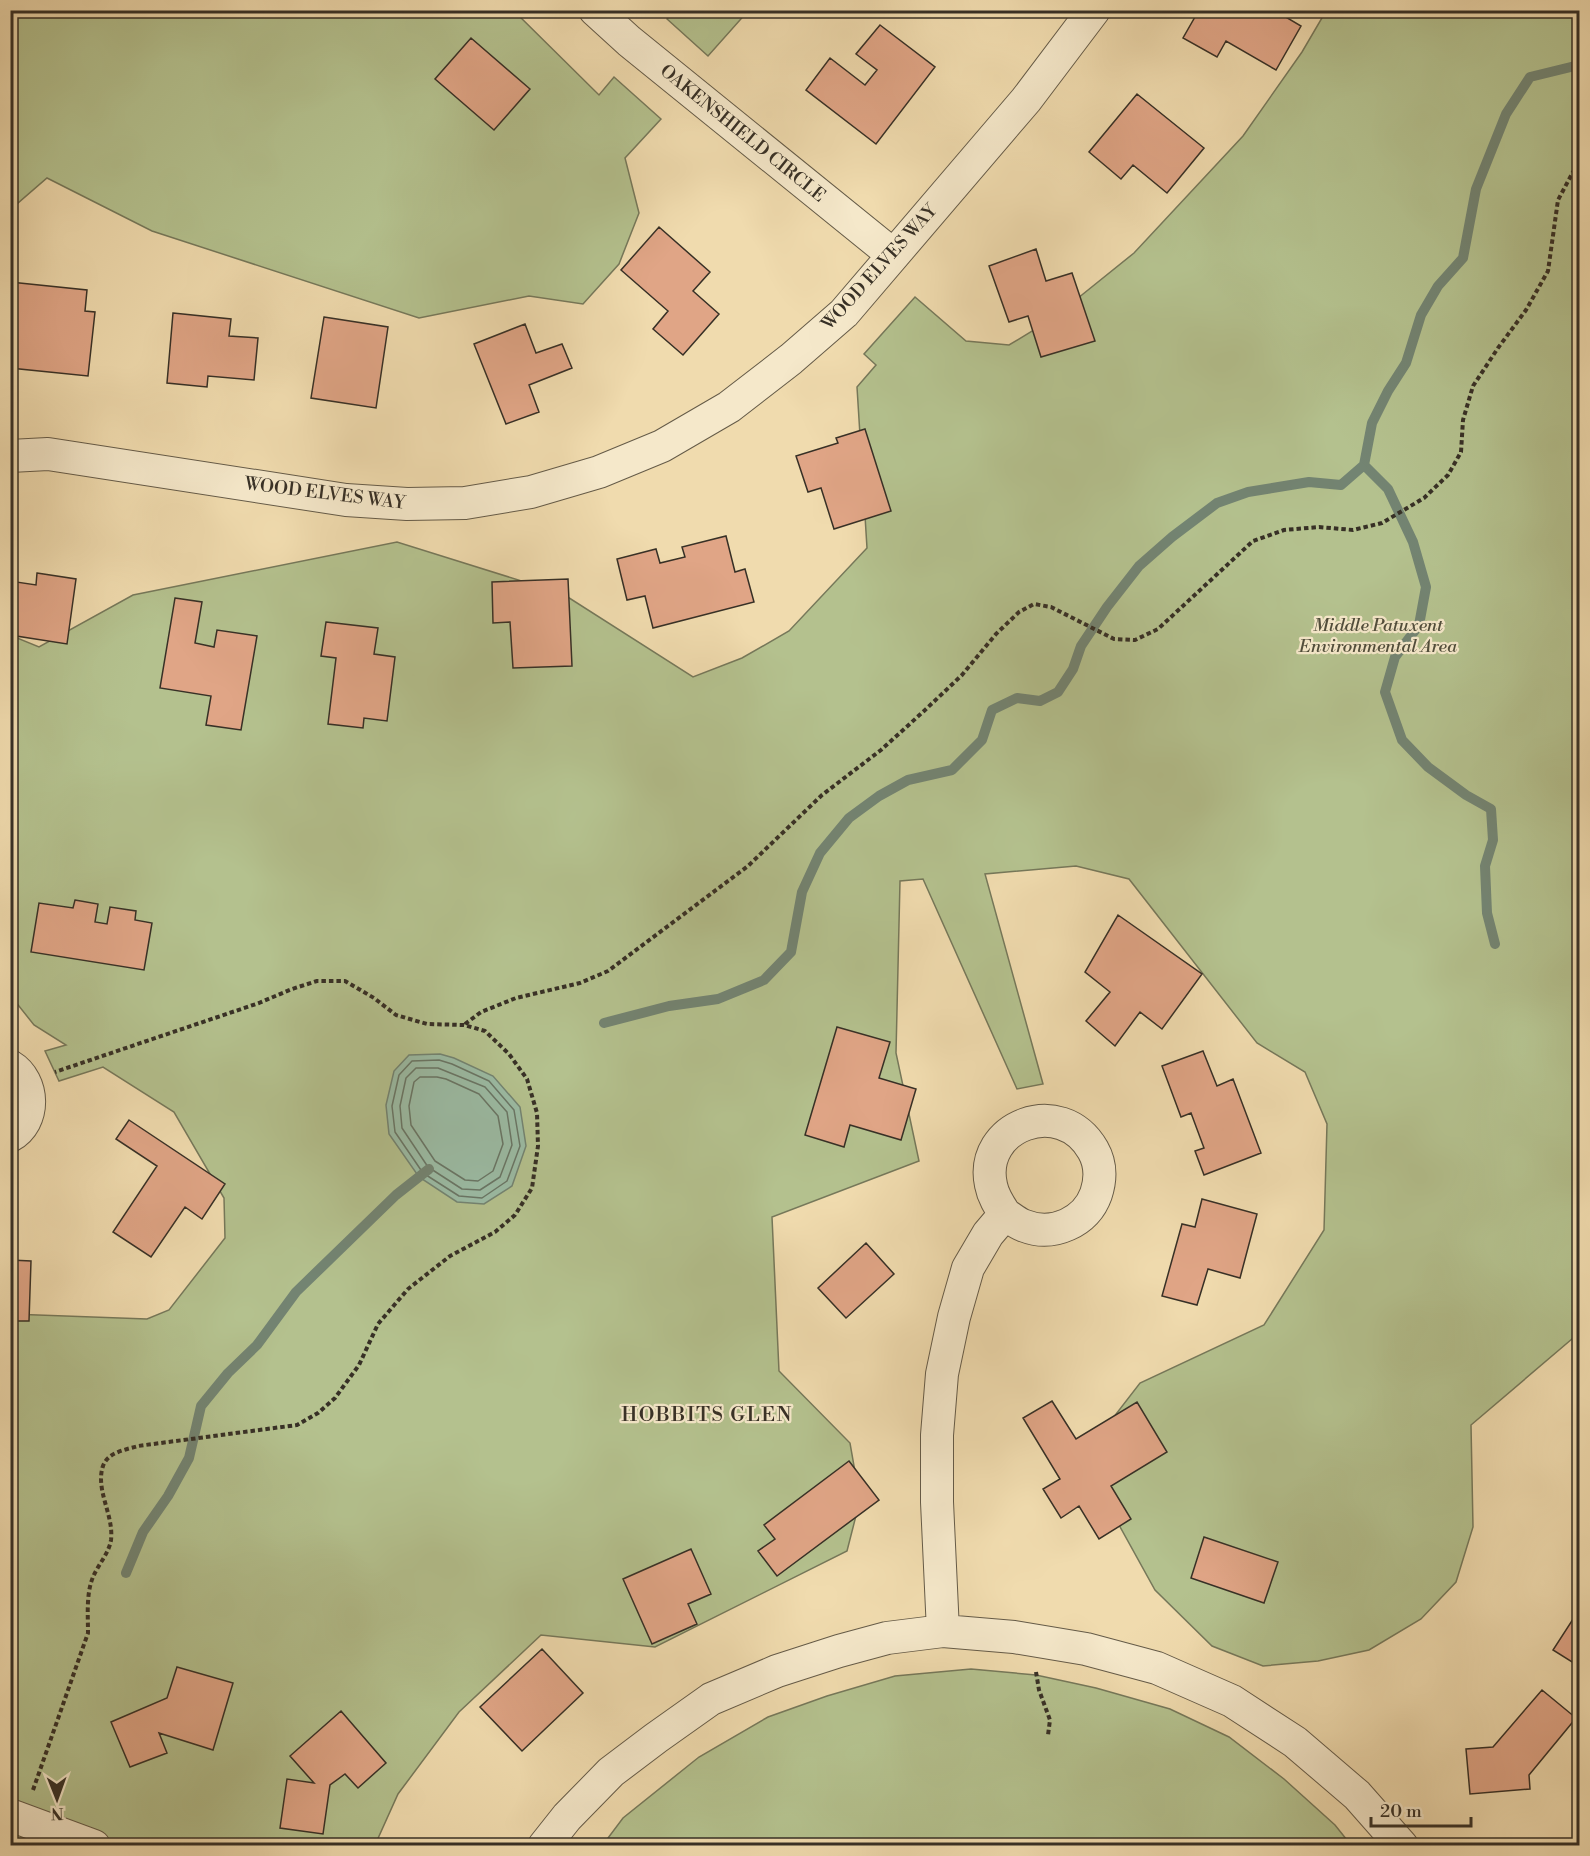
<svg xmlns="http://www.w3.org/2000/svg" width="1590" height="1856" font-family="'Libre Bodoni',serif">
<style>
.green{fill:#b4c18e;stroke:#76785a;stroke-width:1.5}
.water{fill:#9bbca5;stroke:#738472;stroke-width:1.5}
.lines{fill:none;stroke-linecap:round;stroke-linejoin:round}
.shore{stroke:#697666;stroke-width:1.5}
.stream{stroke:#738472;stroke-width:10}
.building{fill:#e0a586;stroke:#373026;stroke-width:1.5}
.street-casing{stroke:#655b48;stroke-width:34}
.path{stroke:#373026;stroke-width:4;stroke-dasharray:4.5 3;stroke-linecap:butt}
.street{stroke:#f5e8ca;stroke-width:32}
.labels{text-anchor:middle;stroke-width:4.5;stroke-linejoin:round;paint-order:stroke}
.street-label{font-size:18px;fill:#373026;stroke:#f5e8ca}
.park-label{font-size:18px;font-style:italic;fill:#504d3b;stroke:#f5e8ca}
.neighbourhood-label{font-size:20px;letter-spacing:1.5px;fill:#373026;stroke:#f5e8ca}
</style>
<rect width="100%" height="100%" fill="#f0dbae"/>
<filter id="stains"><feTurbulence type="fractalNoise" baseFrequency=".00333" numOctaves="4"/><feColorMatrix values="0 0 0 0 .2 0 0 0 0 .09 0 0 0 0 .02 0 0 0 .5 -.17"/></filter>
<radialGradient id="worn" r=".72"><stop offset=".6" stop-color="#630" stop-opacity="0"/><stop offset="1" stop-color="#630" stop-opacity=".3"/></radialGradient>
<!-- green -->
<path class="green" d="M 11,11 L 514,11 L 599,95 L 614,77 L 661,119 L 625,158 L 639,213 L 619,264 L 583,304 L 529,296 L 419,318 L 152,231 L 47,178 L 11,209 Z
M 674,11 L 674,10 L 748,11 L 708,56 L 667,19 Z
M 1326,11 L 1579,11 L 1579,1333 L 1471,1425 L 1473,1527 L 1456,1582 L 1421,1619 L 1369,1650 L 1318,1661 L 1263,1666 L 1212,1646 L 1155,1590 L 1093,1478 L 1106,1427 L 1140,1383 L 1264,1325 L 1324,1230 L 1327,1124 L 1305,1072 L 1257,1043 L 1129,879 L 1076,866 L 985,874 L 1043,1084 L 1017,1089 L 923,879 L 900,881 L 896,1053 L 919,1161 L 772,1217 L 779,1371 L 850,1443 L 860,1500 L 847,1551 L 655,1647 L 541,1635 L 459,1712 L 398,1794 L 375,1845 L 11,1845 L 11,1314 L 147,1319 L 169,1310 L 225,1238 L 224,1198 L 174,1112 L 103,1067 L 59,1081 L 45,1051 L 66,1045 L 34,1025 L 11,996 L 10,635 L 39,647 L 133,595 L 397,542 L 563,594 L 693,677 L 742,658 L 789,631 L 867,548 L 857,387 L 876,365 L 864,354 L 915,297 L 966,341 L 1009,345 L 1052,319 L 1134,253 L 1243,136 L 1302,52 Z
M 971,1669 L 1036,1675 L 1096,1688 L 1170,1709 L 1229,1737 L 1284,1779 L 1335,1825 L 1351,1845 L 602,1846 L 623,1818 L 699,1757 L 768,1717 L 827,1696 L 895,1676 Z"/>
<!-- water -->
<path class="water" d="M 440,1054 L 454,1058 L 493,1076 L 520,1107 L 526,1146 L 512,1186 L 484,1204 L 457,1202 L 419,1177 L 389,1134 L 386,1105 L 394,1071 L 409,1055 Z"/>
<g class="lines">
<!-- shore -->
<path class="shore" d="M 439,1060 L 452,1064 L 489,1081 L 514,1110 L 520,1146 L 507,1181 L 482,1198 L 459,1196 L 423,1173 L 395,1132 L 392,1106 L 399,1075 L 412,1061 Z
M 416,1068 L 438,1068 L 485,1087 L 507,1112 L 512,1145 L 500,1177 L 480,1190 L 462,1189 L 428,1167 L 402,1128 L 400,1106 L 406,1078 Z
M 420,1077 L 437,1077 L 446,1079 L 479,1094 L 498,1116 L 503,1144 L 493,1171 L 478,1181 L 465,1180 L 435,1161 L 411,1125 L 409,1106 L 414,1082 Z"/>
<!-- stream -->
<path class="stream" d="M 1364,465 L 1388,489 L 1413,542 L 1426,587 L 1419,625 L 1395,657 L 1385,692 L 1402,740 L 1428,767 L 1466,795 L 1491,809 L 1493,840 L 1485,866 L 1487,913 L 1495,944
M 604,1023 L 669,1006 L 718,999 L 764,980 L 791,952 L 802,892 L 820,853 L 849,818 L 879,796 L 908,780 L 952,770 L 982,740 L 992,710 L 1017,698 L 1040,701 L 1058,692 L 1073,669 L 1081,646 L 1107,607 L 1139,566 L 1172,537 L 1217,503 L 1248,492 L 1309,482 L 1341,485 L 1364,465 L 1372,423 L 1388,391 L 1406,363 L 1421,315 L 1438,286 L 1463,258 L 1476,189 L 1506,114 L 1530,77 L 1575,66 L 1580,62
M 126,1573 L 143,1532 L 168,1496 L 189,1458 L 201,1406 L 228,1373 L 257,1345 L 296,1292 L 396,1195 L 429,1169"/>
</g>
<!-- building -->
<path class="building" d="M 1199,10 L 1274,10 L 1301,26 L 1276,70 L 1226,41 L 1217,57 L 1183,38 Z
M 880,25 L 935,67 L 876,144 L 806,90 L 830,58 L 865,85 L 877,70 L 856,54 Z
M 471,38 L 530,89 L 494,130 L 435,79 Z
M 1137,94 L 1204,148 L 1167,193 L 1133,165 L 1121,179 L 1089,152 Z
M 659,227 L 710,272 L 693,291 L 719,314 L 683,355 L 653,329 L 668,311 L 621,270 Z
M 1036,249 L 1046,281 L 1072,273 L 1095,341 L 1041,357 L 1028,316 L 1009,322 L 989,266 Z
M 10,282 L 87,290 L 85,311 L 95,312 L 88,376 L 10,368 Z
M 173,313 L 231,319 L 229,336 L 258,338 L 254,380 L 208,376 L 207,387 L 167,383 Z
M 324,317 L 388,327 L 376,408 L 311,398 Z
M 525,324 L 536,353 L 562,344 L 572,368 L 529,385 L 539,412 L 506,424 L 474,344 Z
M 865,429 L 891,511 L 834,529 L 821,488 L 808,492 L 796,456 L 838,443 L 836,438 Z
M 726,536 L 735,572 L 745,569 L 754,602 L 653,628 L 645,596 L 627,600 L 617,559 L 656,549 L 660,563 L 685,557 L 682,547 Z
M 37,573 L 76,579 L 67,644 L 10,635 L 10,581 L 36,585 Z
M 568,579 L 572,666 L 513,668 L 510,622 L 493,623 L 492,582 Z
M 175,598 L 202,602 L 195,643 L 214,647 L 217,630 L 257,636 L 241,730 L 206,725 L 211,696 L 160,688 Z
M 326,622 L 378,628 L 374,654 L 395,657 L 387,721 L 364,718 L 363,728 L 328,724 L 336,658 L 321,656 Z
M 75,900 L 98,904 L 95,922 L 107,924 L 110,907 L 136,911 L 135,920 L 152,923 L 144,970 L 31,952 L 39,903 L 73,908 Z
M 1118,915 L 1202,974 L 1162,1029 L 1140,1012 L 1115,1046 L 1086,1021 L 1110,992 L 1085,972 Z
M 837,1027 L 890,1042 L 879,1078 L 916,1089 L 901,1140 L 850,1125 L 844,1147 L 805,1135 Z
M 1203,1051 L 1217,1086 L 1233,1079 L 1261,1153 L 1204,1175 L 1195,1151 L 1204,1148 L 1191,1113 L 1181,1117 L 1162,1066 Z
M 129,1120 L 225,1184 L 202,1219 L 185,1207 L 151,1257 L 113,1232 L 157,1166 L 116,1139 Z
M 1202,1199 L 1257,1214 L 1240,1278 L 1208,1269 L 1197,1305 L 1162,1296 L 1182,1224 L 1195,1227 Z
M 866,1243 L 894,1274 L 846,1318 L 818,1288 Z
M 10,1260 L 31,1261 L 29,1321 L 10,1321 Z
M 1052,1401 L 1076,1439 L 1137,1402 L 1167,1452 L 1111,1486 L 1131,1519 L 1099,1539 L 1079,1506 L 1061,1518 L 1043,1489 L 1060,1479 L 1023,1418 Z
M 849,1461 L 879,1500 L 777,1576 L 758,1551 L 775,1539 L 764,1525 Z
M 1204,1537 L 1278,1562 L 1264,1603 L 1191,1578 Z
M 691,1549 L 711,1594 L 688,1604 L 697,1624 L 652,1644 L 623,1579 Z
M 1575,1616 L 1580,1619 L 1580,1667 L 1553,1650 Z
M 542,1649 L 583,1693 L 522,1751 L 480,1707 Z
M 177,1667 L 233,1683 L 213,1750 L 159,1733 L 167,1753 L 130,1767 L 111,1722 L 167,1698 Z
M 1542,1690 L 1576,1718 L 1529,1775 L 1530,1789 L 1470,1794 L 1466,1749 L 1493,1747 Z
M 341,1711 L 386,1763 L 358,1788 L 345,1774 L 330,1785 L 323,1834 L 280,1828 L 287,1779 L 314,1783 L 290,1756 Z"/>
<g class="lines">
<!-- street casing -->
<g class="street-casing">
<path id="street" d="M 595,10 L 629,41 L 892,254
M 10,456 L 48,454 L 346,500 L 407,504 L 465,503 L 531,492 L 599,472 L 662,446 L 729,407 L 791,359 L 844,313 L 1026,100 L 1094,10
M 10,1066 C 35,1081 36,1122 10,1136
M 943,1631 L 937,1502 L 937,1435 L 942,1374 L 954,1317 L 968,1268 L 988,1234 L 1005,1214 C 1011,1218 1018,1224 1025,1226 C 1053,1237 1086,1222 1096,1194 C 1101,1179 1101,1164 1093,1150 C 1061,1094 978,1126 991,1185 C 993,1196 999,1205 1005,1214
M 10,1815 L 94,1846
M 544,1846 L 567,1817 L 611,1772 L 656,1738 L 711,1699 L 777,1671 L 839,1651 L 887,1638 L 943,1631 L 1014,1637 L 1086,1649 L 1157,1668 L 1232,1701 L 1295,1742 L 1357,1795 L 1402,1846"/>
</g>
<!-- path -->
<path class="path" d="M 465,1024 L 481,1012 L 516,998 L 580,983 L 608,971 L 748,866 L 822,795 L 881,750 L 924,711 L 962,675 L 996,634 L 1019,612 L 1034,604 L 1051,607 L 1114,639 L 1135,640 L 1158,629 L 1253,541 L 1284,530 L 1319,527 L 1353,530 L 1382,523 L 1424,498 L 1448,475 L 1461,452 L 1463,420 L 1473,386 L 1498,348 L 1526,310 L 1548,271 L 1558,200 L 1573,172 L 1580,168
M 1036,1672 L 1039,1690 L 1050,1720 L 1048,1735
M 33,1790 L 88,1633 C 88,1615 86,1594 93,1577 C 98,1565 109,1553 111,1540 C 114,1515 95,1490 103,1466 C 108,1452 125,1450 138,1446 L 297,1425 L 318,1413 L 335,1398 L 359,1365 L 378,1324 L 408,1289 L 450,1256 L 495,1232 L 515,1215 L 532,1188 L 538,1146 L 537,1113 L 527,1079 L 509,1054 L 485,1031 L 464,1025 L 427,1024 L 396,1015 L 374,998 L 345,981 L 317,981 L 292,989 L 259,1003 L 55,1072"/>
<!-- street -->
<use href="#street" class="street"/>
</g>
<g class="labels">
<!-- street labels -->
<g class="street-label">
<text transform="translate(743 133) rotate(39)" y="6">OAKENSHIELD CIRCLE</text>
<text transform="translate(879 267) rotate(-48)" y="6">WOOD ELVES WAY</text>
<text transform="translate(325 493) rotate(7)" y="6">WOOD ELVES WAY</text>
</g>
<!-- park labels -->
<g class="park-label">
<text x="1378" y="631">Middle Patuxent<tspan x="1378" dy="21">Environmental Area</tspan></text>
</g>
<!-- neighbourhood labels -->
<g class="neighbourhood-label">
<text x="707" y="1421">HOBBITS GLEN</text>
</g>
</g>
<!-- margin -->
<rect width="1590" height="1856" fill="none" stroke="#f0dbae" stroke-width="36"/>
<rect x="12" y="12" width="1566" height="1832" fill="none" stroke="#373026" stroke-width="3"/>
<rect x="18" y="18" width="1554" height="1820" fill="none" stroke="#373026" stroke-width="1.5"/>
<!-- north arrow -->
<g transform="translate(57 1799) rotate(179)" stroke="#f5e8ca" stroke-width="4.5" paint-order="stroke">
<path d="M0-4.5L10 22L0 15L-10 22Z" fill="#373026"/>
<text y="-9" font-size="16" font-weight="bold" text-anchor="middle" fill="#373026">N</text>
</g>
<!-- scale -->
<path d="M1371 1817v9h100v-9" fill="none" stroke="#373026" stroke-width="3"/>
<text x="1380" y="1817" font-size="18" fill="#373026" stroke="#f5e8ca" stroke-width="4.5" paint-order="stroke">20 m</text>
<rect width="100%" height="100%" filter="url(#stains)"/>
<rect width="100%" height="100%" fill="url(#worn)"/>
</svg>
